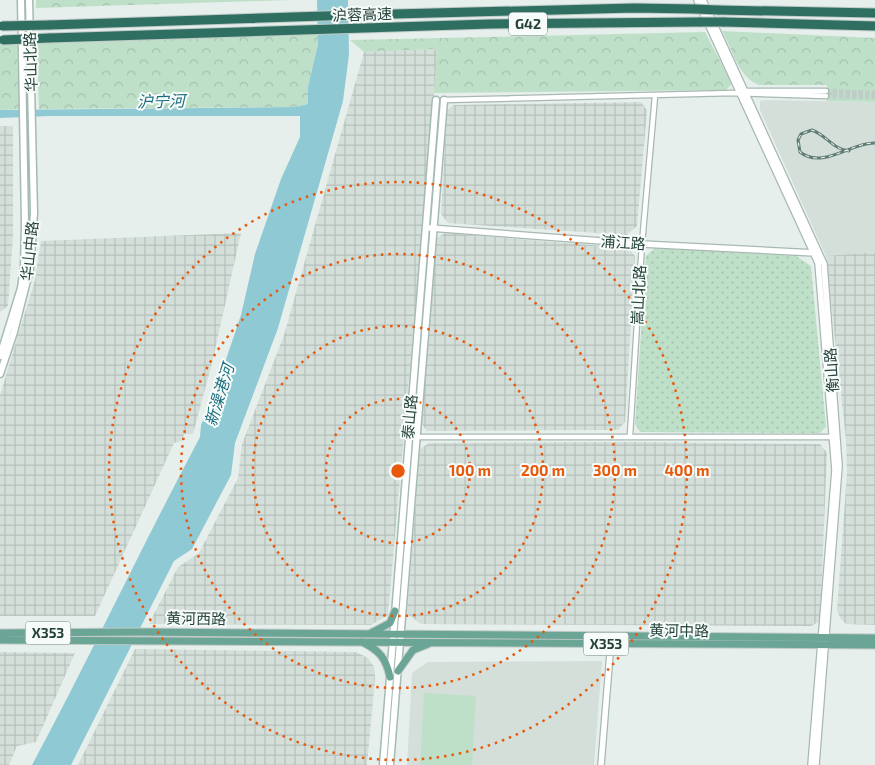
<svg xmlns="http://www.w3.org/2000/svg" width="875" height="765" font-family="'Exo 2','Noto Sans SC',sans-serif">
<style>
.built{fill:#d4dfda}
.industrial{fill:url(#industrial-grid)}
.grass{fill:url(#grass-dots)}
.forest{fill:url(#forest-crowns)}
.garden{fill:#bfe0c8}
.water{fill:#8ec9d4}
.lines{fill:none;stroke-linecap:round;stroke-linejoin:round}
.minor-tunnel{stroke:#bfccc8;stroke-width:4.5;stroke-dasharray:4.5 2;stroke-linecap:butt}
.minor-casing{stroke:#a8b8b2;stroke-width:7}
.tertiary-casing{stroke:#a8b8b2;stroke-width:8}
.secondary-casing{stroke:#a4bbb3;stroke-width:9}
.primary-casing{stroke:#c2cac8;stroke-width:9}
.motorway-casing{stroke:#c2cac8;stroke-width:11}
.minor{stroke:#fff;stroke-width:4.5}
.tertiary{stroke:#fff;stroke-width:5.5}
.secondary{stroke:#fff;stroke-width:6}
.primary{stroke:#6aa596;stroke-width:7}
.motorway{stroke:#2f6f62;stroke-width:9}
.rail-casing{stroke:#5f7d75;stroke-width:3}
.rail{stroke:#f7fbf9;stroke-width:1;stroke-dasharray:4;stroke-linecap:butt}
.motorway-bridge-casing{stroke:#c2cac8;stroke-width:11;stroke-linecap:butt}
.motorway-bridge{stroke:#2f6f62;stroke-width:9}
.ring{fill:none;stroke:#e8590c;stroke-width:2.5;stroke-dasharray:2.5 5}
.labels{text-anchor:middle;stroke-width:4;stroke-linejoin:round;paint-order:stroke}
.shield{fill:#f7fbf9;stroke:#637a73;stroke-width:1}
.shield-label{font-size:14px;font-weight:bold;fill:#24423a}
.street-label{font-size:15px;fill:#24423a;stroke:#f7fbf9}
.water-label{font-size:16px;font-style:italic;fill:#1c6f80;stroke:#f7fbf9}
.centre{fill:#e8590c;stroke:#f7fbf9;stroke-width:2.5}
.ring-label{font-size:15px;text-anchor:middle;font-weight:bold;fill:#e8590c;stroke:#f7fbf9;stroke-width:4;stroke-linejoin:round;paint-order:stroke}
</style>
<defs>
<pattern id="industrial-grid" width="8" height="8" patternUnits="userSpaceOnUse" patternTransform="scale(1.25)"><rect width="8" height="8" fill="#d4dfda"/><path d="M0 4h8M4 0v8" fill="none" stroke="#b6c1bc"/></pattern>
<pattern id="grass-dots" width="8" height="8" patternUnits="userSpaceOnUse" patternTransform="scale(1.25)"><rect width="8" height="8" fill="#bfe0c8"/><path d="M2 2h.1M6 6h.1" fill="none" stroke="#a4c1ad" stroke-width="1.8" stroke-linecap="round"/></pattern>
<pattern id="forest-crowns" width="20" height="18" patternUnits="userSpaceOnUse" patternTransform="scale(1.25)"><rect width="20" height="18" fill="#bfe0c8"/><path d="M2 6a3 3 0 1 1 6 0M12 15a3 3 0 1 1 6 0" fill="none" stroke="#a4c1ad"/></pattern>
</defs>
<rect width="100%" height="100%" fill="#e6efeb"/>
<!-- built -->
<path class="built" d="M 764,100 L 875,102 L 875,252 L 826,256 L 760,110 L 760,101 Z
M 602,661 L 594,765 L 407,765 L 412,673 L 428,662 Z"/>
<!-- industrial -->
<path class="industrial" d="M 438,49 L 388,615 L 371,625 L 149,624 L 178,567 L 199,553 L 238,478 L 242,444 L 284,335 L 364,52 Z
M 641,102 L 647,110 L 637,226 L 627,235 L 448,223 L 441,214 L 447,110 L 454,105 Z
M 0,126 L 13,126 L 13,235 L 8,306 L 0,312 Z
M 241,233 L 212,363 L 193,434 L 184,434 L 182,441 L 174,443 L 95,616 L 0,616 L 0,395 L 35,280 L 41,241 Z
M 445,233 L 628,248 L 635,256 L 625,422 L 618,430 L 427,431 L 422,424 L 435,239 Z
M 875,252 L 875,625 L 846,624 L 840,618 L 837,610 L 847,473 L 846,440 L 826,256 Z
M 630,442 L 820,444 L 827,453 L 820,621 L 811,626 L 421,624 L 407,614 L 420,449 L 429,443 Z
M 135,649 L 356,652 L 368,658 L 374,667 L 375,679 L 367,765 L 78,765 Z
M 0,652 L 75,653 L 36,742 L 17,746 L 9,765 L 0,765 Z"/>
<!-- grass -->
<path class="grass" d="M 655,248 L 796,256 L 811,266 L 826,427 L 820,433 L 640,432 L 635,424 L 646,256 Z"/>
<!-- forest -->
<path class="forest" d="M 36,0 L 290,0 L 36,8 Z
M 722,31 L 875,38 L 875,102 L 827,101 L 827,85 L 759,85 C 738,77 733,50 722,31 Z
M 705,32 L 732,84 L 726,90 L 434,93 L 437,49 L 364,52 L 350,40 Z
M 318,34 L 318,44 L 308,87 L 308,104 L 298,107 L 39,109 L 37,42 Z
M 0,44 L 17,44 L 19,109 L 0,110 Z"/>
<!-- garden -->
<path class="garden" d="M 832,85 L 853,86 L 853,99 L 832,98 Z
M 857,86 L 875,86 L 875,99 L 856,98 Z
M 424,693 L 476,696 L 472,765 L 420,765 Z"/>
<!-- water -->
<path class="water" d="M 317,0 L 348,0 L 349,54 L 343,101 L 278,328 L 235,443 L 231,475 L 192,549 L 174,561 L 71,765 L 32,765 C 90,657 142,546 200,437 L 201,425 L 212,401 L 241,315 L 255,254 L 281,179 L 300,137 L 300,116 L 49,116 L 0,118 L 0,110 L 297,107 L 308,104 L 308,87 L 318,44 Z"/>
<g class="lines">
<!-- minor-tunnel -->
<path class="minor-tunnel" d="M 826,91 L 875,93
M 826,96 L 875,97"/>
<!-- minor casing -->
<g class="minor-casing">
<path id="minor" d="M 742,91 L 826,91
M 443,100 L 733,93 L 826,96
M 630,435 L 642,244 L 655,96
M 415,437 L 835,437"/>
</g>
<!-- tertiary casing -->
<g class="tertiary-casing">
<path id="tertiary" d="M 697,0 L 818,263 L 835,470 L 811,765
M 703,0 L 824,264 L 839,466 L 816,765
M 430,228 L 642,244 L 815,253
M 601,765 L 611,641"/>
</g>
<!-- secondary casing -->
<g class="secondary-casing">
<path id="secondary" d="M 0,356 L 21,288 L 24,268 L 25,224 L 21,0
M 0,374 L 14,332 L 30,269 L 34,213 L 29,0
M 383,765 L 436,100
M 390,765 L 444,100"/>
</g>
<!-- primary casing -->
<g class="primary-casing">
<path id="primary" d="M 0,633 L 140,632 L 875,638
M 371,633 L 390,623 L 395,611
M 0,640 L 875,645
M 362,642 C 379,650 386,658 390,677
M 398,671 L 413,650 L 428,644"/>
</g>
<!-- motorway casing -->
<g class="motorway-casing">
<path id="motorway" d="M 718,10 L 875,13
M 723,22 L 875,26
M 49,25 L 355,15 L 634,8 L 695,9
M 49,38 L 490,24 L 700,22"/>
</g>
<!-- minor -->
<use href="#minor" class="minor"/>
<!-- tertiary -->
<use href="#tertiary" class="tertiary"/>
<!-- secondary -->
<use href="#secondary" class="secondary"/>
<!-- primary -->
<use href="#primary" class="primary"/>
<!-- motorway -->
<use href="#motorway" class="motorway"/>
<!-- rail casing -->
<g class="rail-casing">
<path id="rail" d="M 849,151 C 834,150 826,135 812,130 L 801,134 L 798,140 L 800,152 C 822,170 852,142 875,143"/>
</g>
<!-- rail -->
<use href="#rail" class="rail"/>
<!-- motorway-bridge casing -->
<g class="motorway-bridge-casing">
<path id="motorway-bridge" d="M 695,9 L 718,10
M 700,22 L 723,22
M 2,26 L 49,25
M 3,40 L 49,38"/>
</g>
<!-- motorway-bridge -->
<use href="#motorway-bridge" class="motorway-bridge"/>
</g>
<!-- distance rings -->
<g class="ring">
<circle cx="398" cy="471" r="72"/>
<circle cx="398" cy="471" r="145"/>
<circle cx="398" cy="471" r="217"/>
<circle cx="398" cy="471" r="289"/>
</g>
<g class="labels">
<!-- shield labels -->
<g class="shield">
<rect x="509" y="12.5" width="38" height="23" rx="4"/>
<rect x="25.5" y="621.5" width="45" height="23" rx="4"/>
<rect x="583.5" y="632.5" width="45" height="23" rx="4"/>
</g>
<g class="shield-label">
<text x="528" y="29">G42</text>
<text x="48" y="638">X353</text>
<text x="606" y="649">X353</text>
</g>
<!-- street labels -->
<g class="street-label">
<text transform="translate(362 15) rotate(-2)" y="5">沪蓉高速</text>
<text transform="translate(31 62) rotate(-92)" y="5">华山北路</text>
<text transform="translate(623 243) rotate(4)" y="5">浦江路</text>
<text transform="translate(30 251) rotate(-84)" y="5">华山中路</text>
<text transform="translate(639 295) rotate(-87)" y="5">嵩山北路</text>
<text transform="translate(832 370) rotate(-94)" y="5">衡山路</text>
<text transform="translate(410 417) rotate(-85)" y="5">泰山路</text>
<text transform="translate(196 619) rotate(1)" y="5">黄河西路</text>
<text transform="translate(679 631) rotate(1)" y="5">黄河中路</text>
</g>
<!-- water labels -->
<g class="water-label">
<text transform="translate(161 101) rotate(-1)" y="6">沪宁河</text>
<text transform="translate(219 395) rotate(-73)" y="6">新澡港河</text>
</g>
</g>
<circle cx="398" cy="471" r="8" class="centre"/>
<g class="ring-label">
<text x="470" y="476">100 m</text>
<text x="543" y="476">200 m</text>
<text x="615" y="476">300 m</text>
<text x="687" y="476">400 m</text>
</g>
</svg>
